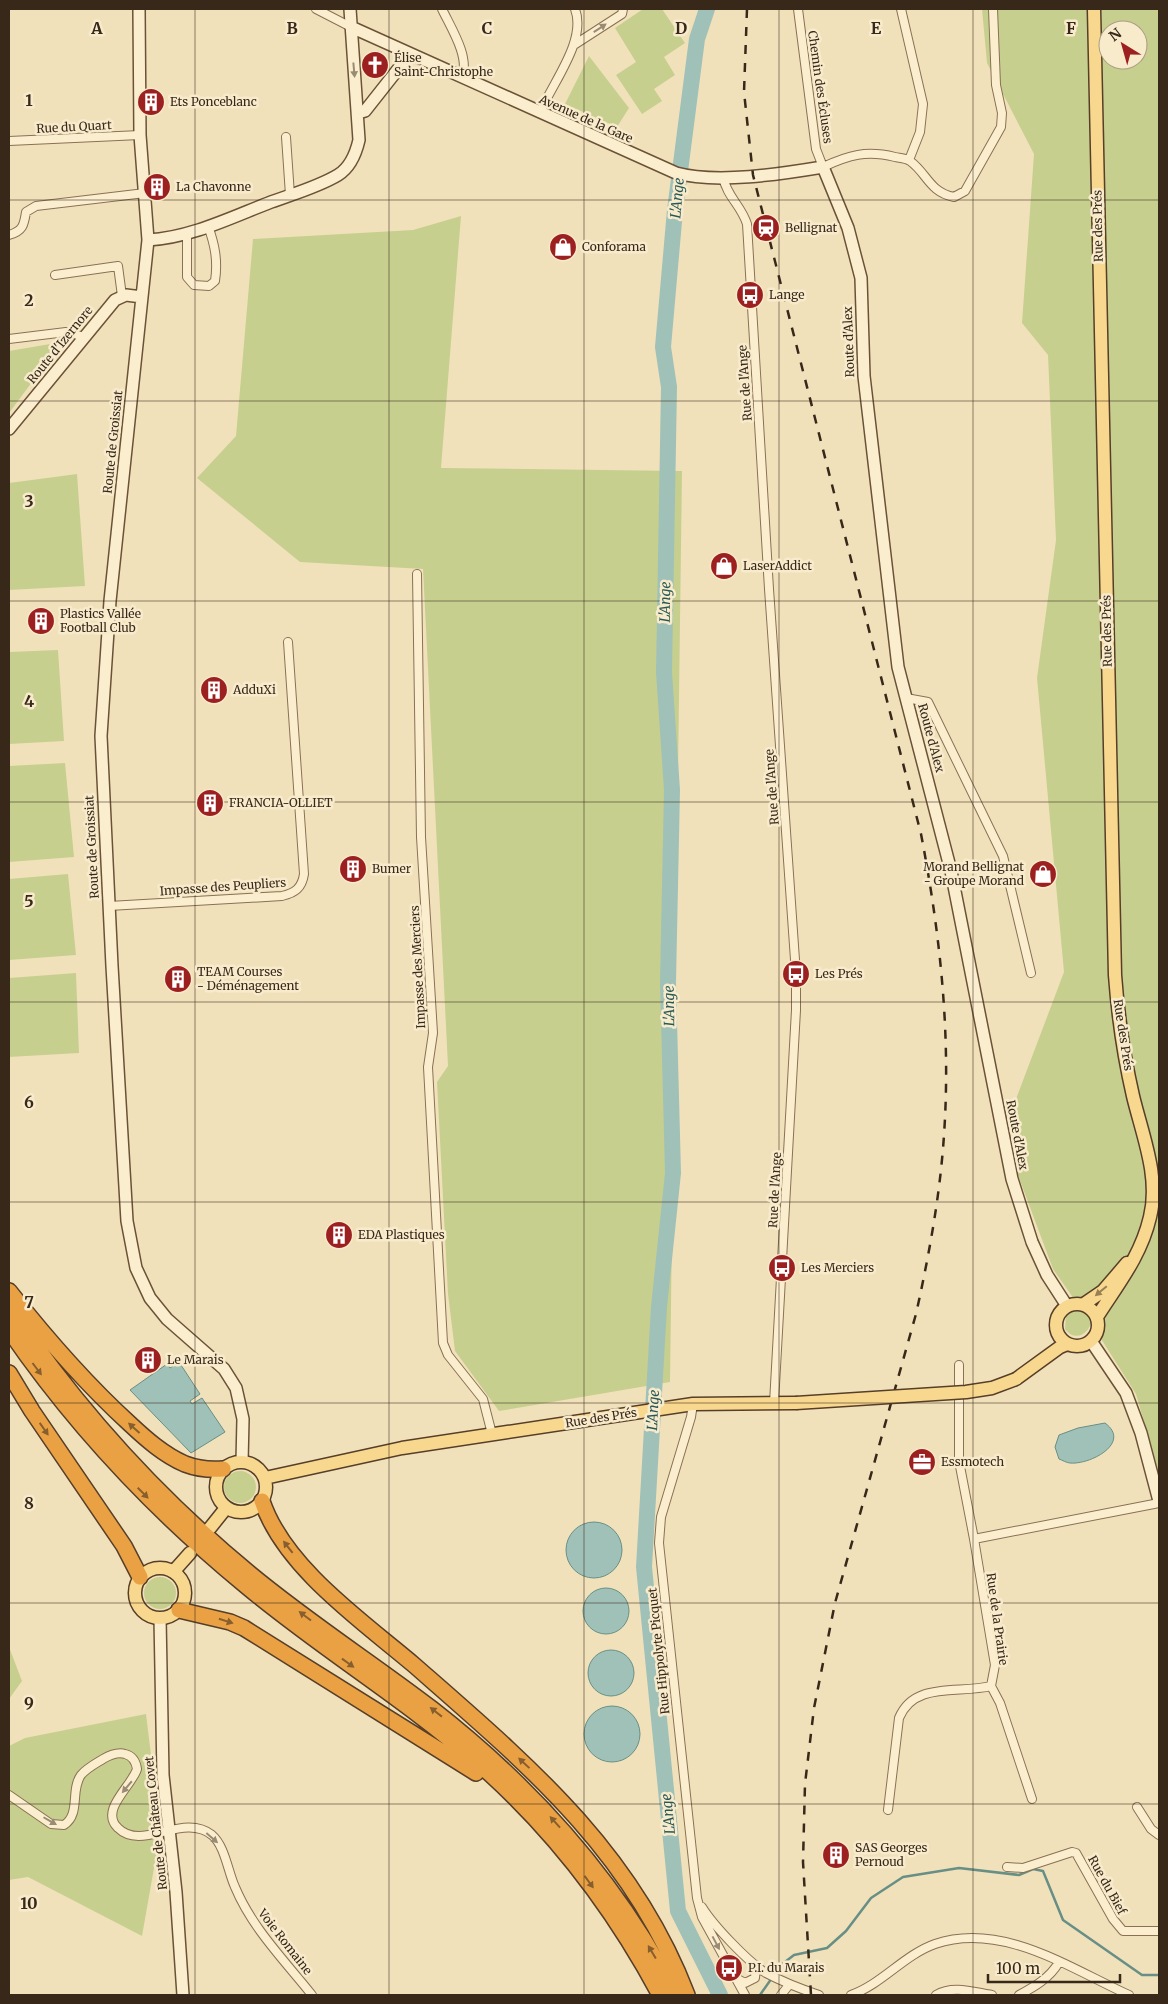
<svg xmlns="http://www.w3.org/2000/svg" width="1168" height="2004" font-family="Merriweather,serif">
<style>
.green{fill:#c7cf8f;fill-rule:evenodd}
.water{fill:#a0c1b8;stroke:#678f86}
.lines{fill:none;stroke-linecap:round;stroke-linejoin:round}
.stream{stroke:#678f86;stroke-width:2.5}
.river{stroke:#a0c1b8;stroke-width:16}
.street-casing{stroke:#897154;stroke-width:10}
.secondary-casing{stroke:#6b5237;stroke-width:14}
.primary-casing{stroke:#563e29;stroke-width:15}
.highway-casing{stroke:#563e29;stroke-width:18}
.street{stroke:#fbeecf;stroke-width:8}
.secondary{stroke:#fbeecf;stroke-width:11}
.primary{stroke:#f8d88f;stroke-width:12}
.highway{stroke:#e9a144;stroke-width:15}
.rail{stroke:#37281a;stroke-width:2.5;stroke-dasharray:9 9;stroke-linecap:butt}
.primary-bridge-casing{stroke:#563e29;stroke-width:15;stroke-linecap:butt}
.primary-bridge{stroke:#f8d88f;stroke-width:12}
.oneway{fill:#998b74}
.oneway2{fill:#988054}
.oneway3{fill:#875e2d}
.grid{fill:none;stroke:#37281a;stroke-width:1;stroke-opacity:0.55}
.labels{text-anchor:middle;stroke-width:5;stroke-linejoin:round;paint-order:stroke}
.poi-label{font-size:12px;fill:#37281a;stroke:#f8ebcc;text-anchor:start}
.street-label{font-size:12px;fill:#37281a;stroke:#f8ebcc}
.water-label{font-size:14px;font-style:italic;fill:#285856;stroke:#f8ebcc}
.grid-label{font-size:16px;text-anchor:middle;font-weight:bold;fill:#37281a;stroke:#f8ebcc;stroke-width:5;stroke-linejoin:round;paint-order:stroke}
</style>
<rect width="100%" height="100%" fill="#f1e1bb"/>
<!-- green -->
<path class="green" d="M 643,9 L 662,9 L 685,43 L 664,57 L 675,75 L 654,89 L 662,101 L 642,114 L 616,75 L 636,62 L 615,28 Z
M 982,9 L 1159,9 L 1159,1474 L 1136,1394 L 1091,1323 C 1087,1336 1074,1341 1065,1329 L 1066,1315 L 1073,1310 L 1081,1309 L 1053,1269 L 1015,1167 L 1013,1107 L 1064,972 L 1037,678 L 1056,540 L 1048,355 L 1022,323 L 1034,154 L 987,63 ZM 1108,30 L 1138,30 L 1138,60 L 1108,60 Z
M 589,56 L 629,108 L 617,127 L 565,104 Z
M 461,216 L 441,468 L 682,471 L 670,1382 L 499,1411 L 455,1351 L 448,1294 L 437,1082 L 448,1066 L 423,569 L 300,562 L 197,478 L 236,436 L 253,239 L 413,230 Z
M 62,342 L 9,413 L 9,351 Z
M 77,474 L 85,586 L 9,590 L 9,483 Z
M 58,650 L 64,741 L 9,744 L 9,652 Z
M 65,763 L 74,857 L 9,862 L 9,766 Z
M 68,874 L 76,955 L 9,960 L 9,879 Z
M 76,973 L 79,1053 L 9,1057 L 9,978 Z
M224 1487a16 16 0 1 1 32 0a16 16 0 1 1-32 0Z
M144 1593a16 16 0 1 1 32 0a16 16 0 1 1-32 0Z
M 9,1647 L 22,1681 L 9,1699 Z
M 146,1714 L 156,1796 L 157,1851 L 142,1936 L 28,1877 L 9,1880 L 9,1746 L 25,1738 Z"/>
<!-- water -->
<path class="water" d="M 179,1362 L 200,1394 L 190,1401 L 192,1404 L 202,1398 L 225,1432 L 191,1453 L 130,1390 L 167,1364 L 170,1368 Z
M 1105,1423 C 1132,1443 1090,1465 1070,1463 C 1067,1463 1062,1460 1059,1459 L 1055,1447 L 1059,1435 L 1078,1428 Z
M566 1550a28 28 0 1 1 56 0a28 28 0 1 1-56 0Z
M583 1611a23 23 0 1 1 46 0a23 23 0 1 1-46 0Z
M588 1673a23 23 0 1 1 46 0a23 23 0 1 1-46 0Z
M584 1734a28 28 0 1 1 56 0a28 28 0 1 1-56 0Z"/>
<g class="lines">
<!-- stream -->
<path class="stream" d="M 760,1995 L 781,1965 L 794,1955 L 827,1948 L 846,1931 L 871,1898 L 903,1877 L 959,1868 L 1019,1875 L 1033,1869 L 1043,1871 L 1063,1920 L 1142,1975 L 1159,1975"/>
<!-- river -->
<path class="river" d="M 707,9 L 697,39 L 675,210 L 663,347 L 669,387 L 664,672 L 672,790 L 668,982 L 673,1173 L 659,1307 L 644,1567 L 678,1911 L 720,1995"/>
<!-- street casing -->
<g class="street-casing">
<path id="street" d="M 316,9 L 351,27
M 442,9 C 451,28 470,57 462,77
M 798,9 L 816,149 L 823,167 C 849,155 866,150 895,157 C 899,158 906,158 910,161 C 927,173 929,192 954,197 L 965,191 L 1001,127 L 1002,113 L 996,85 L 993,9
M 901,9 L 923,104 L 920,132 L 909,160
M 574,45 L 622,14 L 623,9
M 540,113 C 552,83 587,41 575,9
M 286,137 L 290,195
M 9,141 L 140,135
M 723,177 C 727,197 741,205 747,224 L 769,589 L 796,974 L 796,1010 L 774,1403
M 187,233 L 187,277 L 194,285 L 209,286 L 215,281 C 218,261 215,245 208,226
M 9,235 C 23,231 24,225 26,212 L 36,206 L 145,193
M 55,275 L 118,266 L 122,296
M 9,339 L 66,332 L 85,337
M 417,574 L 421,837 L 433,1033 L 428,1067 L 443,1343 L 448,1355 L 483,1399 L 492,1434
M 906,698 L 928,702 L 1003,856 L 1031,973
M 109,906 L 282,896 C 295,893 302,888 304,874 L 288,642
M 959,1365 L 959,1461 L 974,1539
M 693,1404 L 691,1417 L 661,1517 L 659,1543 L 697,1898 L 702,1917 L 745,1995
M 991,1686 L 1000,1703 L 1032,1799
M 9,1795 L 51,1824 L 64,1825 C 81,1814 70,1790 81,1775 C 87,1768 95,1764 103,1759 C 110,1755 118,1752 125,1754 C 133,1756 136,1762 137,1769 C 132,1786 99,1810 118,1828 C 142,1852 183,1812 212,1835 C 225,1846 228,1872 235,1887 C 252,1928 285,1961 312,1995
M 1137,1807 L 1151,1829 L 1159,1835
M 888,1810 L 899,1718 C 914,1681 958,1694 991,1686 L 995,1665 L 974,1539 L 1159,1503
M 1007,1867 L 1023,1868 L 1072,1852 L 1076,1853 L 1113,1919 L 1123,1931 L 1159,1931
M 702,1907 C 713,1925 748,1962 766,1973 C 783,1982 801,1989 819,1995
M 736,1978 L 745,1983 L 755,1978 L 756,1965
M 781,1995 L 789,1985
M 851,1995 C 882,1984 904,1955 935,1944 C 1002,1921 1071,1969 1129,1995
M 936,1995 C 953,1985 973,1992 992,1995
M 1019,1995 C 1034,1987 1050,1978 1059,1962"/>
</g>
<!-- secondary casing -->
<g class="secondary-casing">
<path id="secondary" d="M 139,9 L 140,135 L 148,240 L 110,601 L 101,736 L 112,966 L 127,1221 L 136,1268 L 150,1298 L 167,1319 L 224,1369 L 236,1388 L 243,1419 L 242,1462
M 351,27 L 676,173 C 717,184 781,174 823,167 L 848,228 L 861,278 L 864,376 L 898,667 L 951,871 L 1012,1179 L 1032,1242 L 1047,1275 L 1067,1306
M 358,113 L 365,111 L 410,54
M 148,240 C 190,238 232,217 271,202 C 293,194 318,187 338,175 C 351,167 356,153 359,140 L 350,9
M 9,429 L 115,300 L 126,295 L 142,297
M 1091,1341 L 1126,1393 L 1141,1433 L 1159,1501
M 160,1618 L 163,1775 L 176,1892 L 183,1995"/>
</g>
<!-- primary casing -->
<g class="primary-casing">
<path id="primary" d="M 1094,9 L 1115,975 C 1118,1016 1124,1057 1133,1096 C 1142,1134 1160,1177 1150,1217 C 1141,1256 1118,1284 1097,1317
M1056 1325a21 21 0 1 1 42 0a21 21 0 1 1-42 0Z
M 1084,1304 L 1103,1291 L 1127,1263
M 1016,1379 L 1060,1347 L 1067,1344
M216 1487a25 25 0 1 1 50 0a25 25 0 1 1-50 0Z
M 265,1478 L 402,1448 L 693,1404 L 796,1403
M 210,1528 L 226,1508
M135 1593a25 25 0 1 1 50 0a25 25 0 1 1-50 0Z
M 174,1571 L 190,1553"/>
</g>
<!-- highway casing -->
<g class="highway-casing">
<path id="highway" d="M 9,1291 C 46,1338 85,1383 130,1424 C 146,1439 164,1455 185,1464 C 198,1469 210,1470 223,1469
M 9,1308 C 76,1408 157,1497 249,1573 C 308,1622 372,1663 432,1709 C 532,1787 617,1881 675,1995
M 9,1330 C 75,1426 155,1511 245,1585 C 320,1648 404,1698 478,1763 C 553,1829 613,1907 660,1995
M 9,1373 L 32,1411 L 124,1546 L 140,1577
M 262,1501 C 284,1567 362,1621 414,1665 C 527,1764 632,1851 687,1995
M 179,1610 L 230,1622 L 244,1628 L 476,1773"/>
</g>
<!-- street -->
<use href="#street" class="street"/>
<!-- secondary -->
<use href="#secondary" class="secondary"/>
<!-- primary -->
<use href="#primary" class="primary"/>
<!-- highway -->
<use href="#highway" class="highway"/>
<!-- rail -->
<path class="rail" d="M 747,9 L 744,92 L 753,175 L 921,834 C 940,933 951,1033 944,1135 C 940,1196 929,1255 916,1314 L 835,1603 L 814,1708 L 805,1784 L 803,1862 L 811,1995"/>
<!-- primary-bridge casing -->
<g class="primary-bridge-casing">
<path id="primary-bridge" d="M 796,1403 L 966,1392 L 992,1388 L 1016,1379"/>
</g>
<!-- primary-bridge -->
<use href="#primary-bridge" class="primary-bridge"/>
</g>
<!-- one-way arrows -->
<defs><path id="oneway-solid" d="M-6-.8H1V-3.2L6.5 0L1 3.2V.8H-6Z" transform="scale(1.25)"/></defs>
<g class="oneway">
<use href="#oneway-solid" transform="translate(600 28) rotate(-33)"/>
<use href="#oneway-solid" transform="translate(354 70) rotate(85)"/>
<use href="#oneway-solid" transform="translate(127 1787) rotate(130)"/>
<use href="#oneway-solid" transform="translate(50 1821) rotate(30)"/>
<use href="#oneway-solid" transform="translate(212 1838) rotate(41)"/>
<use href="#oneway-solid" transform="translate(716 1943) rotate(62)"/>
</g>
<use class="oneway2" href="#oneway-solid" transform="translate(1101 1291) rotate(140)"/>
<g class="oneway3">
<use href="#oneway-solid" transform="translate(37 1369) rotate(53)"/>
<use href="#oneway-solid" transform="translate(134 1428) rotate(-138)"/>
<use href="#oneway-solid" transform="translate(44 1429) rotate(55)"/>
<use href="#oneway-solid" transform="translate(143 1493) rotate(45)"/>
<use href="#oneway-solid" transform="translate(288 1547) rotate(-128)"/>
<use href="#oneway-solid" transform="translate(305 1616) rotate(-143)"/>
<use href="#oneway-solid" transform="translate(226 1621) rotate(18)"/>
<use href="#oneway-solid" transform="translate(348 1663) rotate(36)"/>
<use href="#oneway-solid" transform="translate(436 1712) rotate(-142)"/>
<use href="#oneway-solid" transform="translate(524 1763) rotate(-137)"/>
<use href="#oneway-solid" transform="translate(555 1822) rotate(-132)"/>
<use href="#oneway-solid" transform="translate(589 1882) rotate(54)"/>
<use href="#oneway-solid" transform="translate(652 1952) rotate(-121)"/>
</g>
<!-- grid -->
<path class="grid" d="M 195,9 L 195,1995M 389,9 L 389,1995M 584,9 L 584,1995M 779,9 L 779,1995M 973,9 L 973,1995M 9,200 L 1159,200M 9,401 L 1159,401M 9,601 L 1159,601M 9,802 L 1159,802M 9,1002 L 1159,1002M 9,1202 L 1159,1202M 9,1403 L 1159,1403M 9,1603 L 1159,1603M 9,1804 L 1159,1804"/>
<!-- icons -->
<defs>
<g id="church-disc" transform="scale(1.4375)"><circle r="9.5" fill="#9d2020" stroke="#f8ebcc"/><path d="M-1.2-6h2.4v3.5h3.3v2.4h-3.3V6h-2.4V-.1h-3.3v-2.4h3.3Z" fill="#fff"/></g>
<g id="building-disc" transform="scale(1.4375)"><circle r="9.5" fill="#9d2020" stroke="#f8ebcc"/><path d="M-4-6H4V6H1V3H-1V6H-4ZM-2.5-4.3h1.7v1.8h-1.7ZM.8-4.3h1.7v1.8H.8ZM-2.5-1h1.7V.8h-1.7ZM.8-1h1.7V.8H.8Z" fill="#fff"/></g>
<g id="station-disc" transform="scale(1.4375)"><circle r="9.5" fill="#9d2020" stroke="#f8ebcc"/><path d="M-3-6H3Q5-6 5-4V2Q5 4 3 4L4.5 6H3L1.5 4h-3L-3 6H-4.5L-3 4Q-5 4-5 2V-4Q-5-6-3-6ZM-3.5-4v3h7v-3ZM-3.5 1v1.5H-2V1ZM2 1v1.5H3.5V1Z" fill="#fff"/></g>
<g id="shop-disc" transform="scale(1.4375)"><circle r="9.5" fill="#9d2020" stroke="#f8ebcc"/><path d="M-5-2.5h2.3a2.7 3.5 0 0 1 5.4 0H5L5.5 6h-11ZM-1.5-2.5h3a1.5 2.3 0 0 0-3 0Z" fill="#fff"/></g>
<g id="bus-disc" transform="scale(1.4375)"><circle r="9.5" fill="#9d2020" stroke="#f8ebcc"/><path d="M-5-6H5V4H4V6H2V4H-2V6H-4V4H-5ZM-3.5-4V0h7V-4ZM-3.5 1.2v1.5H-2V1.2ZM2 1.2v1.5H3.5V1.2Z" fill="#fff"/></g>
<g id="office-disc" transform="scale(1.4375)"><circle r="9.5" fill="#9d2020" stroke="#f8ebcc"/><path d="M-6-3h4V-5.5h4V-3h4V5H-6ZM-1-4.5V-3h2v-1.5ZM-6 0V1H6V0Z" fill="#fff"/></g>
</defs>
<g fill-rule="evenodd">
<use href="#church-disc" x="375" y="65"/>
<use href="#building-disc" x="151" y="102"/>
<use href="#building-disc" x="157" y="187"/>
<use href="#station-disc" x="766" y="228"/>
<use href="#shop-disc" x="563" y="247"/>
<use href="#bus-disc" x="750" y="295"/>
<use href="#shop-disc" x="724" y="566"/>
<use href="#building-disc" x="41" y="621"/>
<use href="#building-disc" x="214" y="690"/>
<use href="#building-disc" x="210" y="803"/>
<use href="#building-disc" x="353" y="869"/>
<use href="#shop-disc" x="1043" y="874"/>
<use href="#bus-disc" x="796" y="974"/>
<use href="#building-disc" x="178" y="979"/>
<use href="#building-disc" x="339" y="1235"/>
<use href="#bus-disc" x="782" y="1268"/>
<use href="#building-disc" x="148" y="1360"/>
<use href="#office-disc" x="922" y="1462"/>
<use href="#building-disc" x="836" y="1855"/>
<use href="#bus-disc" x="729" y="1968"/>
</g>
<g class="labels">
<!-- poi labels -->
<g class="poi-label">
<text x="394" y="62">Élise<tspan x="394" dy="14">Saint-Christophe</tspan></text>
<text x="170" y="106">Ets Ponceblanc</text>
<text x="176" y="191">La Chavonne</text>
<text x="785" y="232">Bellignat</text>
<text x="582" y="251">Conforama</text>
<text x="769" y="299">Lange</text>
<text x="743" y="570">LaserAddict</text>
<text x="60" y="618">Plastics Vallée<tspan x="60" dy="14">Football Club</tspan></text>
<text x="233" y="694">AdduXi</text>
<text x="229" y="807">FRANCIA-OLLIET</text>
<text x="1024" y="871" text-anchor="end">Morand Bellignat<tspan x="1024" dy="14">- Groupe Morand</tspan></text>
<text x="372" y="873">Bumer</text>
<text x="197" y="976">TEAM Courses<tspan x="197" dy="14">- Déménagement</tspan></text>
<text x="815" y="978">Les Prés</text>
<text x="358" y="1239">EDA Plastiques</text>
<text x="801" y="1272">Les Merciers</text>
<text x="167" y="1364">Le Marais</text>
<text x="941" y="1466">Essmotech</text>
<text x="855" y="1852">SAS Georges<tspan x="855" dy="14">Pernoud</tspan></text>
<text x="748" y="1972">P.I. du Marais</text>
</g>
<!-- street labels -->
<g class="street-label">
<text transform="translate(820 87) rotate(82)" y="4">Chemin des Écluses</text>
<text transform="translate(586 119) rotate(24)" y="4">Avenue de la Gare</text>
<text transform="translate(74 127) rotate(-3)" y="4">Rue du Quart</text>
<text transform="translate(1098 226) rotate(-91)" y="4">Rue des Prés</text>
<text transform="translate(849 342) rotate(-92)" y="4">Route d'Alex</text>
<text transform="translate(60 345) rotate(-51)" y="4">Route d'Izernore</text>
<text transform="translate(745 383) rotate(-94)" y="4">Rue de l'Ange</text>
<text transform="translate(113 442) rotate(-84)" y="4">Route de Groissiat</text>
<text transform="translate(1107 631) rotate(-91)" y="4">Rue des Prés</text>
<text transform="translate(931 738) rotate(75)" y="4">Route d'Alex</text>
<text transform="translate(772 787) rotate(-94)" y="4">Rue de l'Ange</text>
<text transform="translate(92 847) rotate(-93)" y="4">Route de Groissiat</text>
<text transform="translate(223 887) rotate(-4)" y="4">Impasse des Peupliers</text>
<text transform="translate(418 967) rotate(-93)" y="4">Impasse des Merciers</text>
<text transform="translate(1123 1035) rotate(81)" y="4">Rue des Prés</text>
<text transform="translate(1017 1135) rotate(79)" y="4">Route d'Alex</text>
<text transform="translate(775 1190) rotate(-87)" y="4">Rue de l'Ange</text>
<text transform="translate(601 1418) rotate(-9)" y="4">Rue des Prés</text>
<text transform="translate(997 1619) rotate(82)" y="4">Rue de la Prairie</text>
<text transform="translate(659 1651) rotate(-96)" y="4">Rue Hippolyte Picquet</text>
<text transform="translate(156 1823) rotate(-96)" y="4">Route de Château Covet</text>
<text transform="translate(1107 1885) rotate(61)" y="4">Rue du Bief</text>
<text transform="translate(285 1942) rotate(52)" y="4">Voie Romaine</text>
</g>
<!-- water labels -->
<g class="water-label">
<text transform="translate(677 198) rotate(-85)" y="5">L'Ange</text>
<text transform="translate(665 602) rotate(-89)" y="5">L'Ange</text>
<text transform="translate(669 1006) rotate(-91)" y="5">L'Ange</text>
<text transform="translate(653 1410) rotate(-87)" y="5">L'Ange</text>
<text transform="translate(668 1814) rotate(-96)" y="5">L'Ange</text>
</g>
</g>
<g class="grid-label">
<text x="97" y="34">A</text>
<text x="292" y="34">B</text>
<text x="487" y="34">C</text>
<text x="681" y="34">D</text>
<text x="876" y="34">E</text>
<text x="1071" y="34">F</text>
<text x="29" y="106">1</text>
<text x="29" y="306">2</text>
<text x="29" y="507">3</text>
<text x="29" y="707">4</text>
<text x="29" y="907">5</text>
<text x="29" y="1108">6</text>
<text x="29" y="1308">7</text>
<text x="29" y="1509">8</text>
<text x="29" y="1709">9</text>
<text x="29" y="1909">10</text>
</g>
<!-- border -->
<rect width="1168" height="2004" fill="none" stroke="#37281a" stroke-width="20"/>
<!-- north arrow -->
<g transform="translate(1123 45) rotate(323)"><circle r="24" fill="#f8ebcc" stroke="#ab9d85"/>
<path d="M0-4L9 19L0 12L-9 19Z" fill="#9d2020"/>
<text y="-8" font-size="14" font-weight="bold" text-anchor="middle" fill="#37281a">N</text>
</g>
<!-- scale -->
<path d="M988 1974v8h132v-8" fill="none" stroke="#37281a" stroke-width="2.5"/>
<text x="996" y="1974" font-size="15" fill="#37281a" stroke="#f8ebcc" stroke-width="4" paint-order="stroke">100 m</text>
</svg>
